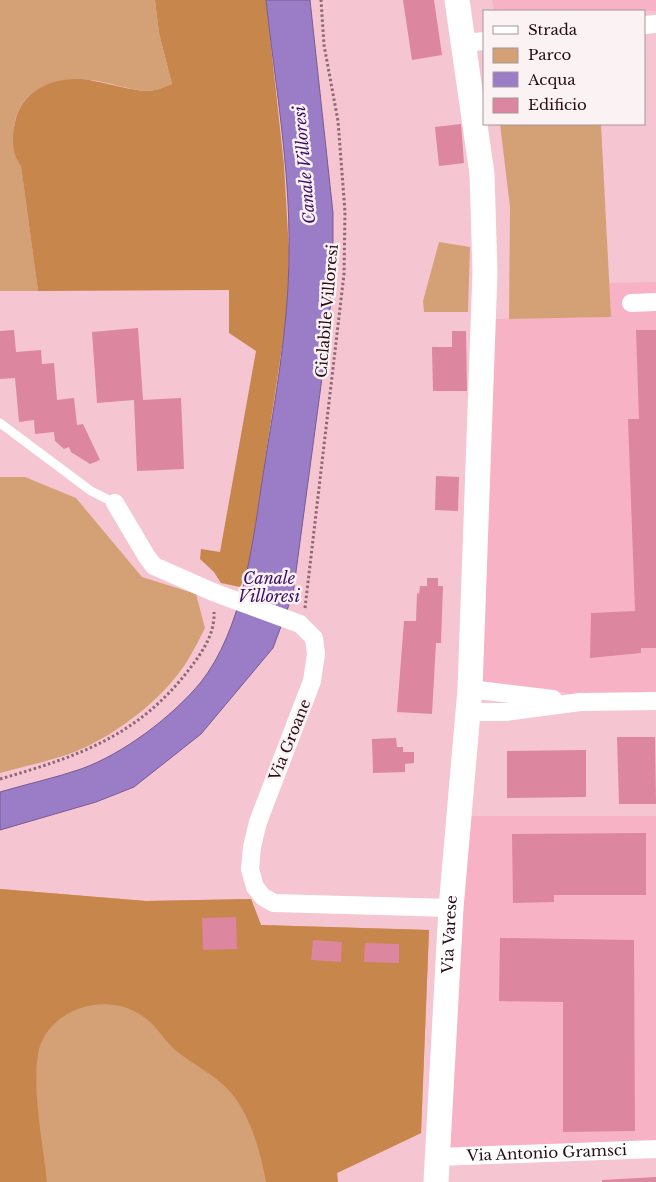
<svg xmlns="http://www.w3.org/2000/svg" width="656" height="1182" font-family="'Libre Baskerville',serif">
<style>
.built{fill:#f8b2c5}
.green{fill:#d4a176}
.forest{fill:#c7864c}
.water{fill:#9a7dc6;stroke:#785b91}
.building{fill:#dc869f}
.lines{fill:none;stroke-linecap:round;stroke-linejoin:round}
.path{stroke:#8e6873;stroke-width:3;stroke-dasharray:2.5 2.5;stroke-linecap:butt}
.lane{stroke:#fff;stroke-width:9}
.street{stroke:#fff;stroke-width:18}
.secondary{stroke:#fff;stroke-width:25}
.labels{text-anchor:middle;stroke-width:5;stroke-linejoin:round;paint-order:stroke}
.street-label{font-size:15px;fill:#290d16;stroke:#fbf2f4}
.water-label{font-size:16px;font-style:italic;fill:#3b0d65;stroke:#fbf2f4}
</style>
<rect width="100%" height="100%" fill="#f5c5d1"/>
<!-- built -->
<path class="built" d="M 492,0 L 656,0 L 656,11 L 494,11 Z
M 656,282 L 656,698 L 585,699 L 562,692 L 476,688 L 490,319 L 610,317 L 609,283 Z
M 467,816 L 656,816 L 656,1147 L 444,1152 Z"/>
<!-- green -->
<path class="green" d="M 0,0 L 155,0 L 159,33 L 172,84 C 164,87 156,91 147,91 C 128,90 109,82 91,80 C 58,78 23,86 15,121 C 13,134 13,156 21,165 L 38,291 L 0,291 Z
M 500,124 L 601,124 L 611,317 L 509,319 L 510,207 Z
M 439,242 L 470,247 L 468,312 L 424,312 L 423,301 Z
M 0,477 L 25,477 L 76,498 L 142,577 L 196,594 L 205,628 C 200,638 195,648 189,658 C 168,694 126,727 88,746 C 61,759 29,765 0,773 Z
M 0,889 L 146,901 L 251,899 L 261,925 L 429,930 L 421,1133 L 337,1173 L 338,1182 L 0,1182 Z"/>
<!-- forest -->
<path class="forest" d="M 155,0 L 266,0 L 284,165 L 289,251 L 287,314 L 249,567 L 240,587 L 221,583 L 214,572 L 200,559 L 201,549 L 220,552 L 256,351 L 229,333 L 229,290 L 38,291 L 21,166 C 11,153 12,137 15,122 C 23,86 61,74 94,81 C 111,84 129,90 147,91 C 156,91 164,87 172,84 L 159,33 Z
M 0,889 L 146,901 L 251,899 L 261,925 L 429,930 L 421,1133 L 337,1173 L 338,1182 L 266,1182 C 261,1154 251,1117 232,1094 C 219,1077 192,1064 175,1050 C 163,1039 156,1024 141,1015 C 109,994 61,1005 43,1039 C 27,1068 44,1148 47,1182 L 0,1182 Z"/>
<!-- water -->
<path class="water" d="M 266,0 L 310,0 L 333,213 L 333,275 L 328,333 L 293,594 L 273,648 L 201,734 L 134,787 L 96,802 L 0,830 L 0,792 C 27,784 55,778 81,769 C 123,754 172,717 201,682 C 241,631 252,550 261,488 C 273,409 289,331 289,251 C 290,167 275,83 266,0 Z"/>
<!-- building -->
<path class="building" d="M 403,0 L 434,0 L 442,55 L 412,60 Z
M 461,124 L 464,163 L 439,166 L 435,127 Z
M 138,328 L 143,400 L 181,398 L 184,469 L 137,471 L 134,400 L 97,403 L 92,332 Z
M 14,330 L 16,352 L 41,350 L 42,364 L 54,363 L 57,400 L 74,398 L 77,425 L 83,424 L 100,460 L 90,464 L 71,452 L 69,447 L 64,449 L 55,441 L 54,432 L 35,434 L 34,420 L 19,422 L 15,378 L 0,379 L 0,331 Z
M 636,330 L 656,330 L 656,648 L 641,648 L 641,653 L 590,658 L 591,613 L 635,611 L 628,419 L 639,419 Z
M 452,331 L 466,331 L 467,391 L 433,391 L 432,347 L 452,347 Z
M 436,476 L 459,477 L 458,511 L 435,510 Z
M 427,578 L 438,578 L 438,586 L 443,586 L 441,643 L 436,643 L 432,714 L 397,712 L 404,621 L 416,621 L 417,593 L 419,594 L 420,586 L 427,586 Z
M 617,737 L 655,737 L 656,804 L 619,804 Z
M 396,738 L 397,747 L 403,747 L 403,752 L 414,752 L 414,763 L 405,764 L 405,772 L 373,773 L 372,739 Z
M 586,750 L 586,797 L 507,798 L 507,751 Z
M 646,833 L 646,895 L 554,895 L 554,902 L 513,903 L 512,834 Z
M 236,917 L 237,949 L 203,950 L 202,918 Z
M 500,938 L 634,940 L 635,1131 L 563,1132 L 563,1002 L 499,1001 Z
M 313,940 L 342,942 L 341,962 L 311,960 Z
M 365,943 L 399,944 L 399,963 L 364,962 Z
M 656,1177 L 656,1182 L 602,1182 L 602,1180 Z"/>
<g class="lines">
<!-- path -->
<path class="path" d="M 305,608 L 344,274 L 345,212 L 338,121 L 324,45 L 321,0
M 0,779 C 79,756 139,736 191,667 C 203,651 215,633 214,612"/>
<!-- lane -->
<path class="lane" d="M 0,423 L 91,491 L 115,503"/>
<!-- street -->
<g class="street">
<path d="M 645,25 L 656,24"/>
<path d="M 464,43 L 485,41"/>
<path d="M 631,303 L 656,302"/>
<path d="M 115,503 L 147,557 L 154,566 L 213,592 L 300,624 L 314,638 L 316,654 L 312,681 L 258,822 L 252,847 L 250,869 L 255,887 L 263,897 L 274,903 L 451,908"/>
<path d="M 470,689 L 553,699"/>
<path d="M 468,712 L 505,712 L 580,702 L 656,701"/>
<path id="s1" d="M 438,1157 L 656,1149"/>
</g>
<!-- secondary -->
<path class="secondary" id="s2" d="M 436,1182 L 451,908 L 470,689 L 485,272 L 482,174 L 457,0"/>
</g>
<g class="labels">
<!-- street labels -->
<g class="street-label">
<text transform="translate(327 311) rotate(-85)" y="5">Ciclabile Villoresi</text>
<text transform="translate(290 740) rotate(-68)" y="5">Via Groane</text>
<text dy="5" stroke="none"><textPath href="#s2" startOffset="248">Via Varese</textPath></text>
<text dy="5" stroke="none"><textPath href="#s1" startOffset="109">Via Antonio Gramsci</textPath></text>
</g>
<!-- water labels -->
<g class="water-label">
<text transform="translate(304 165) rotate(-95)" y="6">Canale Villoresi</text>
<text x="269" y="584">Canale<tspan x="269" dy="18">Villoresi</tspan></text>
</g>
</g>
<!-- legend -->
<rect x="483" y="10" width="162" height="115" fill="#fbf2f4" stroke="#a7969b"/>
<rect x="493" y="26" width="25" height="8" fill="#ffffff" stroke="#a7969b"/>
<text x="528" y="35" font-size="15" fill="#290d16">Strada</text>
<rect x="493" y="48" width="25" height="15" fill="#d4a176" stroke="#a7969b"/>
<text x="528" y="60" font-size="15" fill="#290d16">Parco</text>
<rect x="493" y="72" width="25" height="15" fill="#9a7dc6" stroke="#a7969b"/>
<text x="528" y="85" font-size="15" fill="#290d16">Acqua</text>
<rect x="493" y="98" width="25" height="15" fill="#dc869f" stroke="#a7969b"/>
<text x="528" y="110" font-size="15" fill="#290d16">Edificio</text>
</svg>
